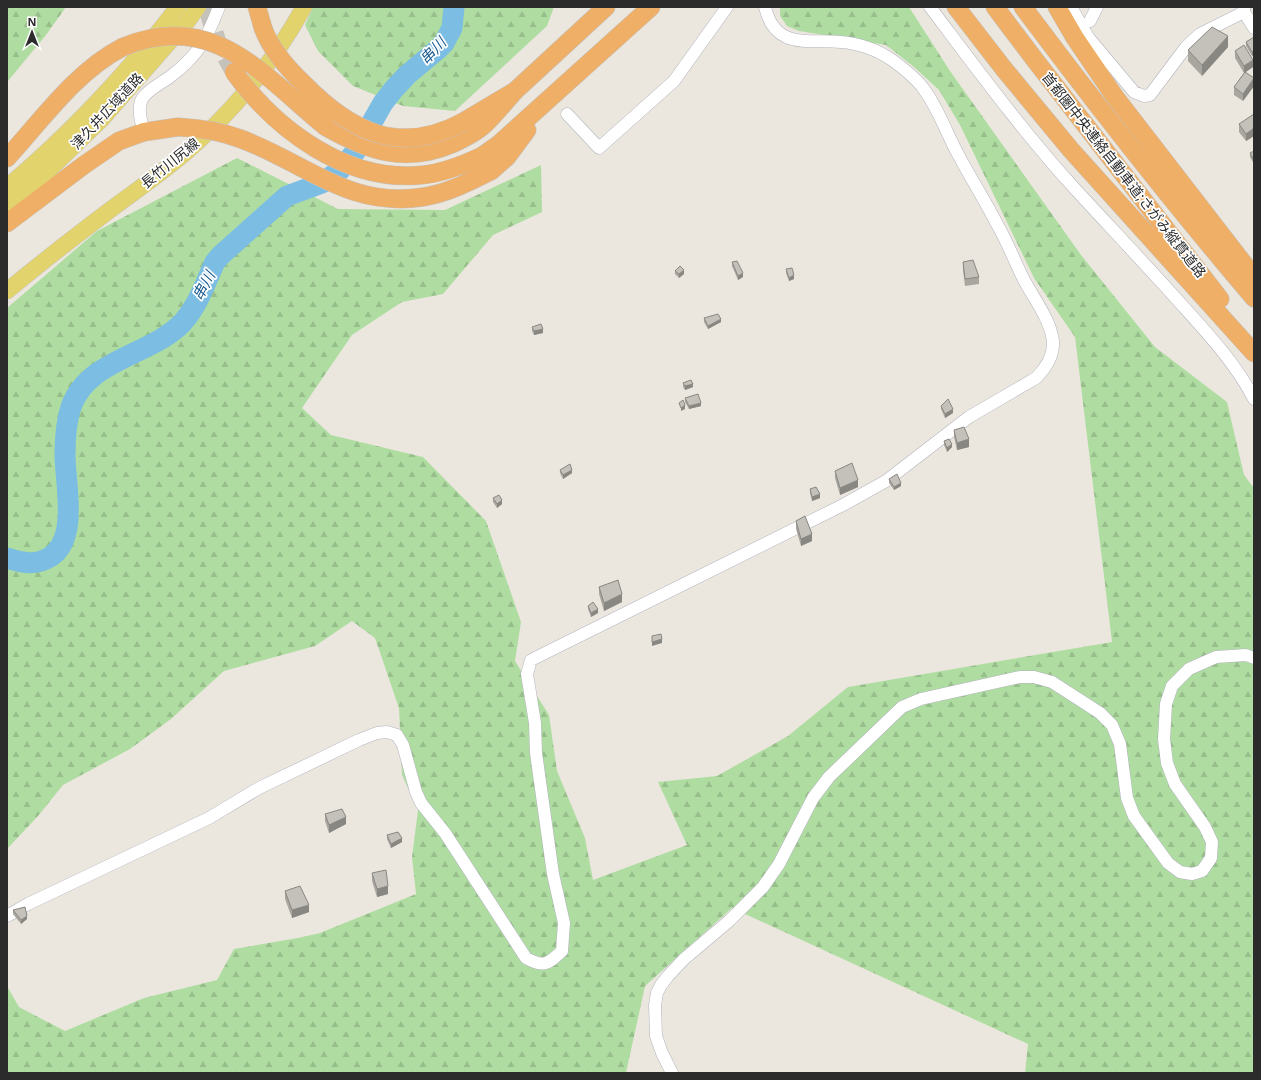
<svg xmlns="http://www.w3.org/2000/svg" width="1261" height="1080" font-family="'Open Sans','Noto Sans JP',sans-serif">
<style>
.forest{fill:url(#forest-firs)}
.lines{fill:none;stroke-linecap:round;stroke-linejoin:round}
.river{stroke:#7cbde3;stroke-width:21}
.highway-tunnel{stroke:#c5c1bb;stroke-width:18;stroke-dasharray:18 9;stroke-linecap:butt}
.minor-casing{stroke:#b2b3bd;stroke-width:13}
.major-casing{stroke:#c4c4c4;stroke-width:17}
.highway-casing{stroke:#c4c4c4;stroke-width:19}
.minor{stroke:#fff;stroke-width:12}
.major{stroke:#e3d36c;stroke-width:16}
.highway{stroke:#efaf67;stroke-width:18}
.highway-bridge-casing{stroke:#c4c4c4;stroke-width:19;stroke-linecap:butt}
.highway-bridge{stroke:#efaf67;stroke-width:18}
.wall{fill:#a9a6a0}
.shaded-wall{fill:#898782}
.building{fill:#c4c1ba;stroke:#898782}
.labels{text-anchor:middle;stroke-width:3.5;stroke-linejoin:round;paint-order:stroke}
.street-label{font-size:14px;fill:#2b2b2b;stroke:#fff}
.water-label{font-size:15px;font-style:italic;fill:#1b5c90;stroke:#fff}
</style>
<defs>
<pattern id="forest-firs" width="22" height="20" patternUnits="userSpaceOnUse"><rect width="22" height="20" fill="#afdda1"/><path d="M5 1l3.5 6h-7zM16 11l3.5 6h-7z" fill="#97be8b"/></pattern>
</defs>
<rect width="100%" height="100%" fill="#ebe7df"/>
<!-- forest -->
<path class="forest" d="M 7,7 L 66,7 L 46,35 L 8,81 L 7,81 Z
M 313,7 L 554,7 L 547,26 L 455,111 L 403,106 L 353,86 L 318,51 L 305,25 Z
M 780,7 L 909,7 L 950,71 L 1081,255 L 1155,347 L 1227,402 L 1244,475 L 1254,488 L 1254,1073 L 1025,1073 L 1028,1044 L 732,908 L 645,986 L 626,1073 L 7,1073 L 7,986 L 19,1007 L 65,1031 L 144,998 L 217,980 L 234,949 L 298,938 L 320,933 L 416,894 L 412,857 L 418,810 L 402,775 L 399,708 L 375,638 L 352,621 L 315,646 L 224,671 L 171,719 L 130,749 L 63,785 L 38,816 L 7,849 L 7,308 L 97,231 L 237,158 L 338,209 L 445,210 L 541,165 L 542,212 L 493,235 L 443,294 L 402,302 L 352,335 L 302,408 L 331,435 L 423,457 L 486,521 L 521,622 L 515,661 L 549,715 L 557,771 L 585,838 L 593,880 L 687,845 L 658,782 L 717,776 L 788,736 L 848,687 L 1112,642 L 1075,337 L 1034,278 L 960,125 L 939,90 L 914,67 L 886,45 L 799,31 L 787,26 L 780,16 Z"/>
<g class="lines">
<!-- river -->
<path class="river" d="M 7,558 C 22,563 36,566 50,557 C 79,539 65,483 65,455 C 65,438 66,422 71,407 C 87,361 145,356 178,327 C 196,311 205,284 215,262 L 221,255 L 287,196 L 322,183 L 340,170 L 355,152 L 383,103 L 394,89 L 407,75 L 437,50 L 444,43 L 452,28 L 454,7"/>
<!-- highway-tunnel -->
<path class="highway-tunnel" d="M 207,7 L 217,41 L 234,72"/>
<!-- minor casing -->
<g class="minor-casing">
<path id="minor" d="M 930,7 C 977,69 1023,132 1076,190 C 1111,228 1147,266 1182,305 C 1209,335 1236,364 1254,399
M 1071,7 L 1088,37 L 1134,92 L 1144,96 L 1150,95 L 1186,47 L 1200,34 L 1244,12
M 1244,7 L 1244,12 L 1254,28
M 1090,21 L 1097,7
M 567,114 L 599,148 L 674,81 L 727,7
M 144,132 C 141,122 137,108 142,99 C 148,89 162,83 171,76 C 198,56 207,38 219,7
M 7,916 L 28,904 L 209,818 L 259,788 L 359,740 L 377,733 L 387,732 L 397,735 L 403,745 L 416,792 L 421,803 L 445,833 L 526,958 C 544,968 548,964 562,951 L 564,923 L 553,874 L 536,753 L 535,723 L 527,674 L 531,660 L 843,505 L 886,481 L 969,417 L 1036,378 C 1046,368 1054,355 1053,341 C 1050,318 1033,298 1023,278 C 1014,260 1007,241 997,224 C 985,201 972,180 960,158 C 947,135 939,109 923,88 C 915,77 903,68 892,60 C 878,50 858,43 841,42 C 808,39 775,50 765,7
M 672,1073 L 662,1053 L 656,1036 L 655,1005 L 657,993 L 661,985 L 668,976 L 684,959 L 729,921 L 763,887 L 779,864 L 813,798 L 829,777 L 902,707 L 921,699 L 1020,677 L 1034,677 L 1052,682 L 1100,713 L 1112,725 L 1120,744 L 1127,798 L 1134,816 L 1168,863 L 1180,872 L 1192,874 L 1202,871 L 1211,858 L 1212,842 L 1205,827 L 1175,784 L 1167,763 L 1164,739 L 1166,704 L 1172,686 L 1189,669 L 1216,657 L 1246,655 L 1254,658"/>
</g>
<!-- major casing -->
<g class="major-casing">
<path id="major" d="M 7,187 C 70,134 128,72 178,7
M 7,207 L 47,172 L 102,119 L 187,22 L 198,7
M 7,291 C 42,262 78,234 114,207 C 141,187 169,168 193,146 C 238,106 275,59 304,7"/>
</g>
<!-- highway casing -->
<g class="highway-casing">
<path id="highway" d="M 257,7 L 263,28
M 956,7 L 1004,69 L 1071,150 L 1254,353
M 995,7 L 1035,60 L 1220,299
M 1023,7 C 1097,106 1174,204 1254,298
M 1057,7 L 1075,38 L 1115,97 L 1254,277
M 463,122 L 515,91 L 606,7
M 326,127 C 368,151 405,164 452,144 C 462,139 475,134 484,125 C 495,115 504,103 515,91
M 482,156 L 499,144 L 651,7
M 7,158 C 42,120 76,71 123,47
M 491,171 L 507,157 L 527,130
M 7,223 L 84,165 L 119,141 L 144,132 L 178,127"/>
</g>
<!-- minor -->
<use href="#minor" class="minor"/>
<!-- major -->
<use href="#major" class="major"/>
<!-- highway -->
<use href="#highway" class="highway"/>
<!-- highway-bridge casing -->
<g class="highway-bridge-casing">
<path id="highway-bridge" d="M 263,28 C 271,50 287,68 304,84 C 351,132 400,156 463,122
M 123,47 C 214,9 263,76 326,127
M 234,72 C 276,130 347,183 422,175 C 443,173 463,165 482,156
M 178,127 C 200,128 220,131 241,139 C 304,162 349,209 423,197 C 448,193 469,182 491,171"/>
</g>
<!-- highway-bridge -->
<use href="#highway-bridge" class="highway-bridge"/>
</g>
<!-- wall -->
<path class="wall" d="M 1254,37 L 1254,54 L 1252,56 L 1246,46 L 1246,42 Z
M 1228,47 L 1202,76 L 1188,61 L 1188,50 Z
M 1235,51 L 1253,67 L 1246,72 L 1254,86 L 1243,101 L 1234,95 L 1234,87 L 1244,73 L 1235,58 Z
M 1254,114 L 1254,136 L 1246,141 L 1239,132 L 1239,124 Z
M 1254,151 L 1254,164 L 1250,157 L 1250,153 Z
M 732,262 L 743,277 L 738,280 L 732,266 Z
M 963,262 L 979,277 L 979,284 L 965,286 L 963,270 Z
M 786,269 L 794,279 L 789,281 L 786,273 Z
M 675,271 L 684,274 L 679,278 L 675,274 Z
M 704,318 L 721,322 L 708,329 L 704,322 Z
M 532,327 L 543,333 L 534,335 L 532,331 Z
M 683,383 L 693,387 L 685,390 L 683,387 Z
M 685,398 L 701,406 L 689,409 L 685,402 Z
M 941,406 L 953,413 L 945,418 L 941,409 Z
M 954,430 L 969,447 L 957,450 L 954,437 Z
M 944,441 L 952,447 L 947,452 L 944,445 Z
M 560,470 L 572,473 L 563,479 L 560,473 Z
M 835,471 L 858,487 L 840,495 L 835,478 Z
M 889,479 L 901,486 L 894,490 L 889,483 Z
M 810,489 L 820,498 L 812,501 L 810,493 Z
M 493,498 L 502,504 L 497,508 L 493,502 Z
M 796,521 L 812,541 L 801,546 L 796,529 Z
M 599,587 L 622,602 L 604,611 L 599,594 Z
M 588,606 L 598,613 L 591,617 L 588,609 Z
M 325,814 L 346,824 L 329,833 L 325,821 Z
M 387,835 L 402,842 L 391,848 L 387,839 Z
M 372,873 L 388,894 L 377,897 L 372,881 Z
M 285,891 L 309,912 L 292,918 L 285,899 Z
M 13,910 L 27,919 L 21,924 L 13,914 Z"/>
<!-- shaded-wall -->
<path class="shaded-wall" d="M 1228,36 L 1228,47 L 1202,76 L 1202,65 Z
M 1254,51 L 1254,54 L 1252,56 L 1252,52 Z
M 1253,60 L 1253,67 L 1244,73 L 1244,66 Z
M 1254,78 L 1254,86 L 1243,101 L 1243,94 Z
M 1254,128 L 1254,136 L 1246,141 L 1246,134 Z
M 684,270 L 684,274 L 679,278 L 679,274 Z
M 743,273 L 743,277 L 738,280 L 738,276 Z
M 794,275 L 794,279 L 789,281 L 789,278 Z
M 721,319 L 721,322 L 708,329 L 708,326 Z
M 543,329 L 543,333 L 534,335 L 534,331 Z
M 693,384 L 693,387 L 685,390 L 685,386 Z
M 701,403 L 701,406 L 689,409 L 689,406 Z
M 685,405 L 685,409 L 681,411 L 681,408 Z
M 953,409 L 953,413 L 945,418 L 945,414 Z
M 969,439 L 969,447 L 957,450 L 957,443 Z
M 952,444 L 952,447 L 947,452 L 947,448 Z
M 572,470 L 572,473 L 563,479 L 563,475 Z
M 858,480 L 858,487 L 840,495 L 840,488 Z
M 901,483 L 901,486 L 894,490 L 894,487 Z
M 820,494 L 820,498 L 812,501 L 812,497 Z
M 502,500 L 502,504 L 497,508 L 497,504 Z
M 812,534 L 812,541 L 801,546 L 801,539 Z
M 622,594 L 622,602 L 604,611 L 604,603 Z
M 598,609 L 598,613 L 591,617 L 591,613 Z
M 662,639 L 662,643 L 652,646 L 652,642 Z
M 346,817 L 346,824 L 329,833 L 329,825 Z
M 402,838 L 402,842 L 391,848 L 391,844 Z
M 388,886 L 388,894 L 377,897 L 377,889 Z
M 309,905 L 309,912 L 292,918 L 292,910 Z
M 27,916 L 27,919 L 21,924 L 21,920 Z"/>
<!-- building -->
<path class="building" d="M 1212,27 L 1228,36 L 1202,65 L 1188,50 Z
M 1254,37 L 1254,51 L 1252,52 L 1246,42 Z
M 1244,45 L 1253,60 L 1244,66 L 1235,51 Z
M 1245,72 L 1254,78 L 1243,94 L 1234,87 Z
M 1254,114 L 1254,128 L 1246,134 L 1239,124 Z
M 1254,151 L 1254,160 L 1250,153 Z
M 973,260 L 979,277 L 965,279 L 963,262 Z
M 737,261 L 743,273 L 738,276 L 732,262 Z
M 680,266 L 684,270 L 679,274 L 675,271 Z
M 792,268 L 794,275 L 789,278 L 786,269 Z
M 718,314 L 721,319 L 708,326 L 704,318 Z
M 541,324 L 543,329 L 534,331 L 532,327 Z
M 691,380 L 693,384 L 685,386 L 683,383 Z
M 698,394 L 701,403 L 689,406 L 685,398 Z
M 948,399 L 953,409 L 945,414 L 941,406 Z
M 683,400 L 685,405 L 681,408 L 679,403 Z
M 964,427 L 969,439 L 957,443 L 954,430 Z
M 949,439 L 952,444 L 947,448 L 944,441 Z
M 852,463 L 858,480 L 840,488 L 835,471 Z
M 570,464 L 572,470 L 563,475 L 560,470 Z
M 897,474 L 901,483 L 894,487 L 889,479 Z
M 816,487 L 820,494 L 812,497 L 810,489 Z
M 499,495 L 502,500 L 497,504 L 493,498 Z
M 805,516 L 812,534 L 801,539 L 796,521 Z
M 618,580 L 622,594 L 604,603 L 599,587 Z
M 593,602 L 598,609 L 591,613 L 588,606 Z
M 661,634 L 662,639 L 652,642 L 652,636 Z
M 342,809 L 346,817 L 329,825 L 325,814 Z
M 398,832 L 402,838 L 391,844 L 387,835 Z
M 386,870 L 388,886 L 377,889 L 372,873 Z
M 300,886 L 309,905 L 292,910 L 285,891 Z
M 25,907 L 27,916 L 21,920 L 13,910 Z"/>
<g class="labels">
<!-- street labels -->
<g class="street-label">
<text transform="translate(107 111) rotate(-47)" y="5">津久井広域道路</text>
<text transform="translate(170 163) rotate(-39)" y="5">長竹川尻線</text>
<text transform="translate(1124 175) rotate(52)" y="5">首都圏中央連絡自動車道;さがみ縦貫道路</text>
</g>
<!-- water labels -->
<g class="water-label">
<text transform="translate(433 51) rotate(-47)" y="5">串川</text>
<text transform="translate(204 286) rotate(-62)" y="5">串川</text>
</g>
</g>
<!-- border -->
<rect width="1261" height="1080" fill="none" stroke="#2b2b2b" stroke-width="16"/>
<!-- north arrow -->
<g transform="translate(32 32)" stroke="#ffffff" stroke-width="3" paint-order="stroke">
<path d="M0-3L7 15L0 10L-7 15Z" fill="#2b2b2b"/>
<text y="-6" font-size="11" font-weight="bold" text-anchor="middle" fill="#2b2b2b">N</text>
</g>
</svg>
